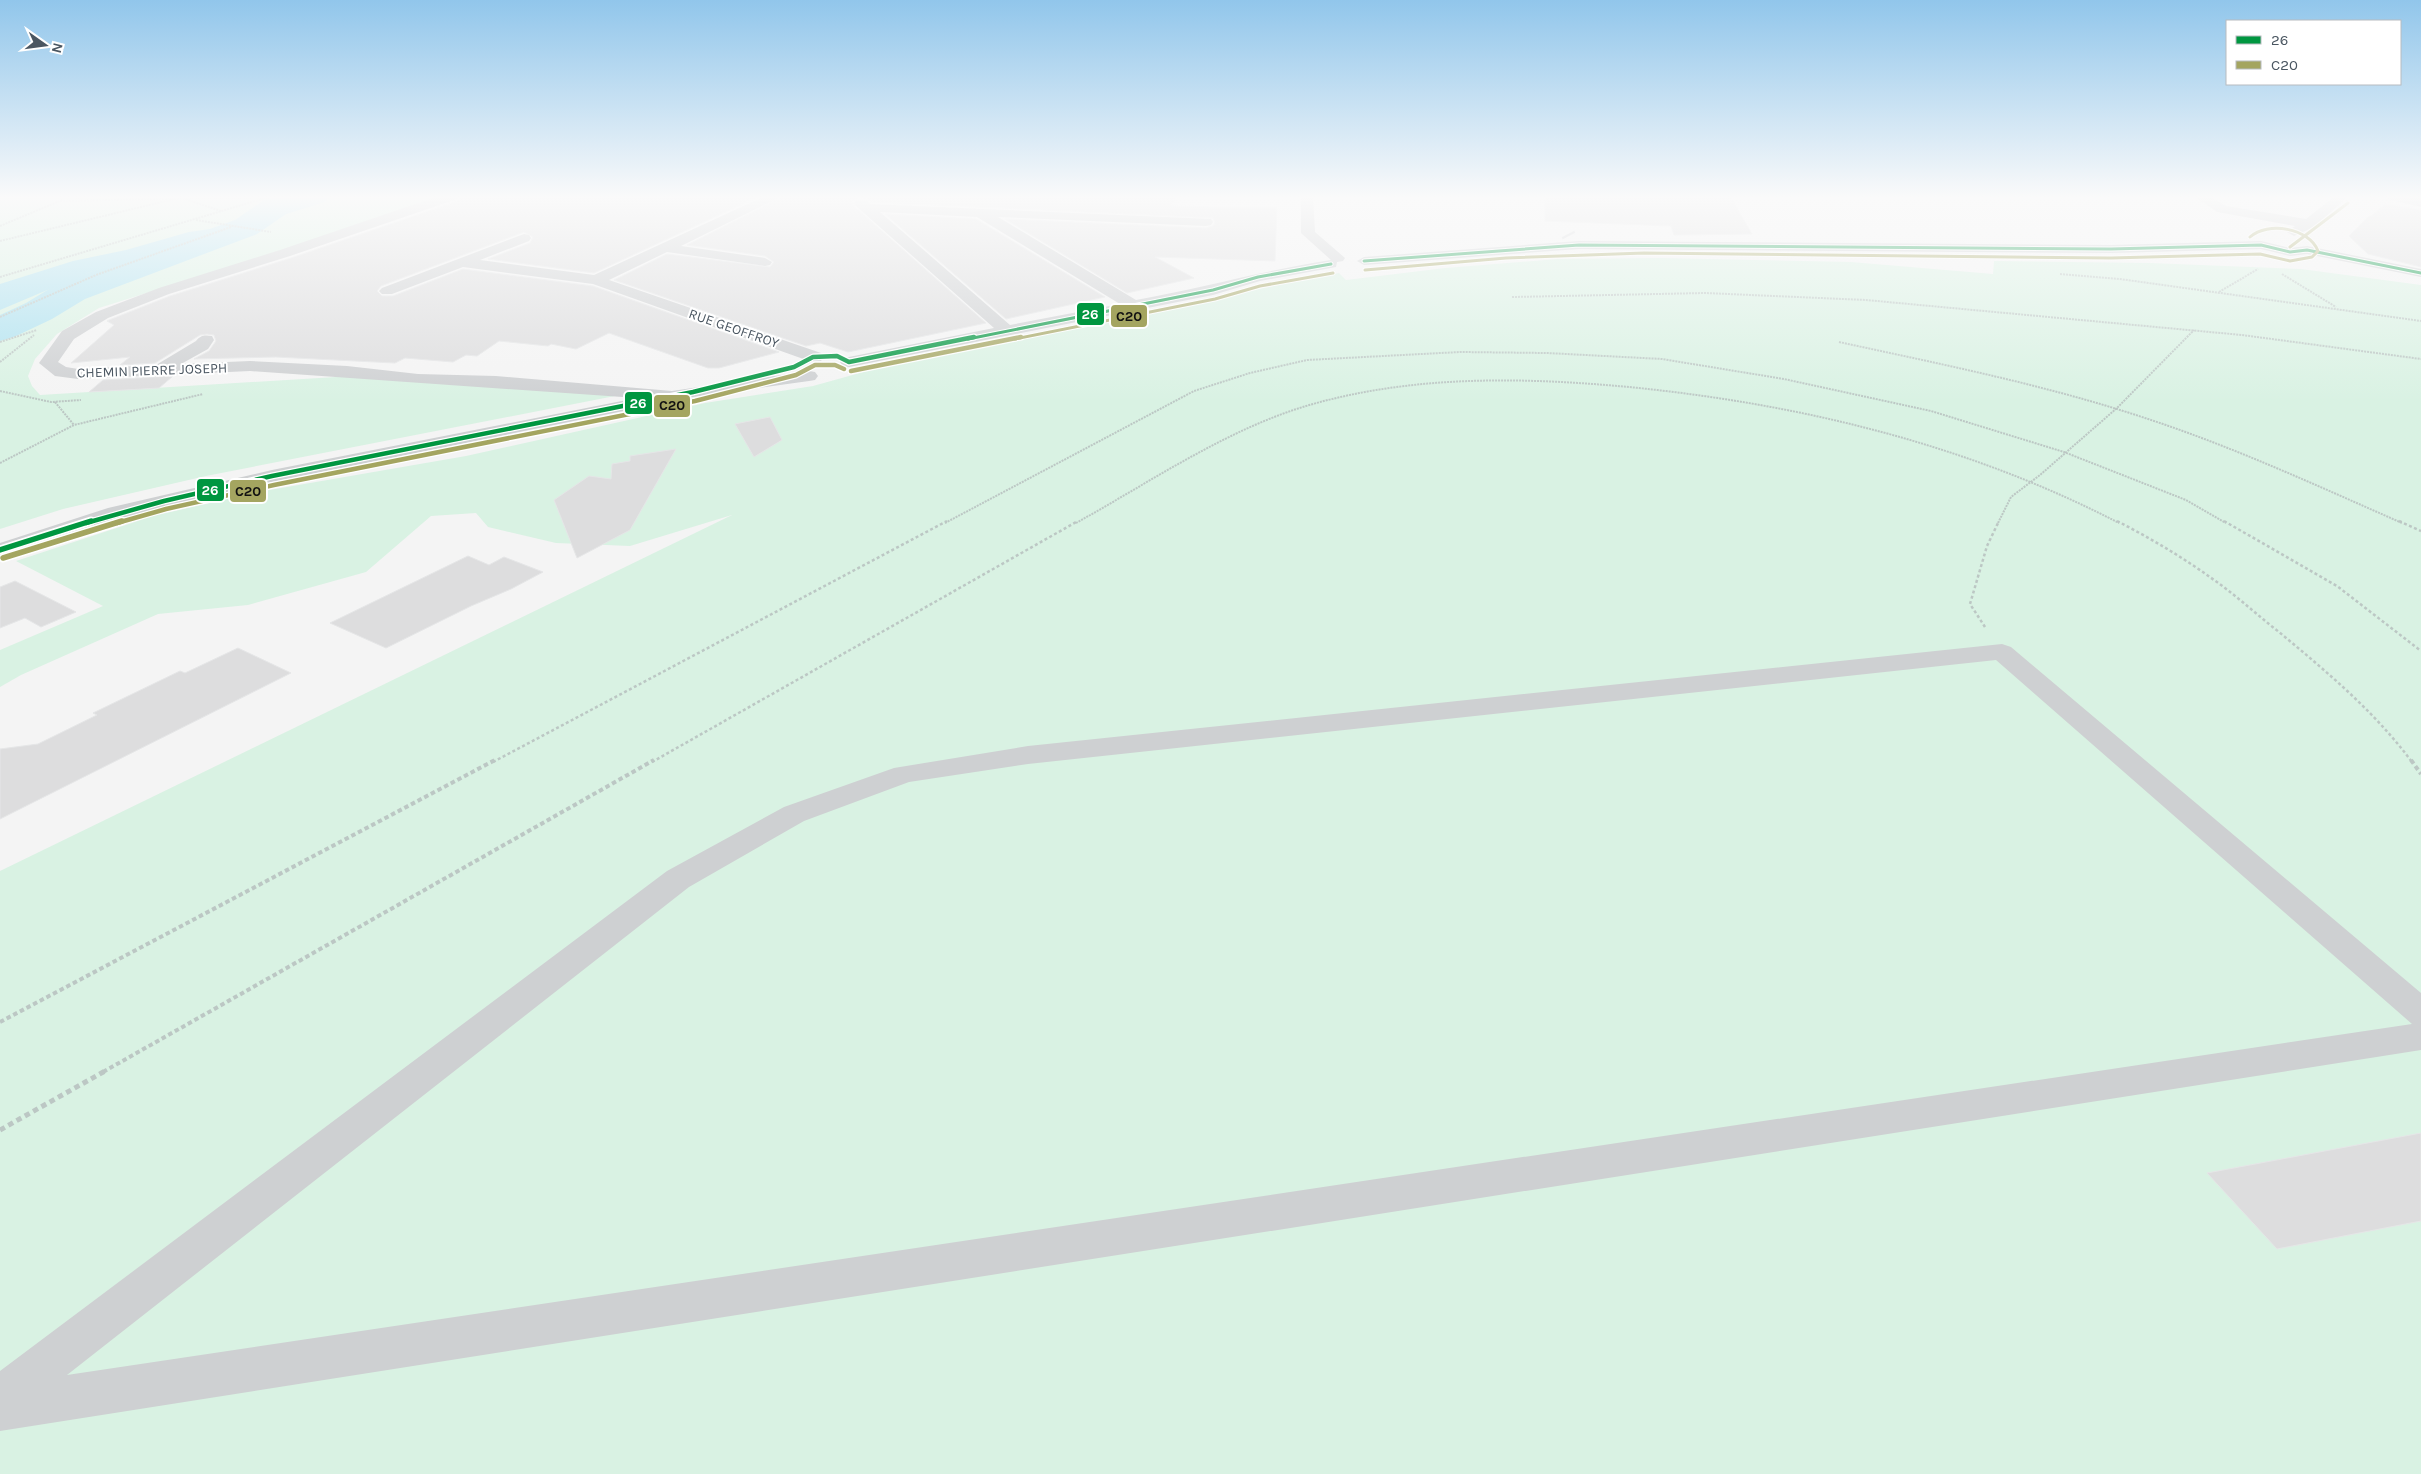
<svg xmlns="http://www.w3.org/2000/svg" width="2421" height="1474" font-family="Karla,sans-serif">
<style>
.green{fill:#d9f2e3}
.water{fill:#aee2f0}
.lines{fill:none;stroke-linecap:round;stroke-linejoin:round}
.river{fill:#aee2f0;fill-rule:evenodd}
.building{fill:#ddddde;stroke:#e5e6e7}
.minor-tunnel{stroke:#d2d4d7;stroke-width:14;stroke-dasharray:14 8;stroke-linecap:butt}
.path-far3{stroke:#bcc7c4;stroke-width:2;stroke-dasharray:2 1;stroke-linecap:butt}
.path-far2{stroke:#bcc7c4;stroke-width:2.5;stroke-dasharray:3 2.5;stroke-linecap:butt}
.path-far1{stroke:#bcc7c4;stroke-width:4;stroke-dasharray:4.5 3;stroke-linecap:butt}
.path{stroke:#bcc7c4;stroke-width:5;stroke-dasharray:5.5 4;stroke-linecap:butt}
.minor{fill:#ced0d2;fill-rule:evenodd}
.bus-1-far2-casing{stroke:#fff;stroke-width:5}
.bus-1-far1-casing{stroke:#fff;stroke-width:7}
.bus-1-casing{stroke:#fff;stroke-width:9}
.bus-2-far2-casing{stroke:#fff;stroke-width:5}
.bus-2-far1-casing{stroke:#fff;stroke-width:7}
.bus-2-casing{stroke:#fff;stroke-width:9}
.bus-1-far2{stroke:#009640;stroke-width:3}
.bus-1-far1{stroke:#009640;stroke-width:4.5}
.bus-1{stroke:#009640;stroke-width:5.5}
.bus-2-far2{stroke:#a4a560;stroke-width:3}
.bus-2-far1{stroke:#a4a560;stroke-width:4.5}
.bus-2{stroke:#a4a560;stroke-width:5.5}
.labels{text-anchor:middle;stroke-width:4;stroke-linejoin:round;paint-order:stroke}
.far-street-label{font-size:14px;fill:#4a5661;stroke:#fff}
.line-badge{stroke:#fff;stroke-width:2}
.badge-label{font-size:14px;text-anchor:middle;font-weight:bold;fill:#fff}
.pale-badge-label{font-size:14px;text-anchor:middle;font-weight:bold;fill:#111}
</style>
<rect width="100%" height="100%" fill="#f4f4f4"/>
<!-- green -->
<path class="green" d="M 0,196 L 442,196 L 334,234 L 99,308 L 57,334 L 35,359 L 28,376 L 32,386 L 40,395 L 352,376 L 625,394 L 206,476 L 63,509 L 0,529 Z
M 1660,258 L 1851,262 L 1993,274 L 1994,261 L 2150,263 L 2301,269 L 2421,285 L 2421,1474 L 0,1474 L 0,871 L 732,515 L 630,546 L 556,543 L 488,527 L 476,513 L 431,516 L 366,572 L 248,605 L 158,614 L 21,675 L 0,687 L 0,650 L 103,606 L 16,561 L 153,516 L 258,492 L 466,456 L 705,403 L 813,386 L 867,371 L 1188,303 L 1339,273 L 1346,280 L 1445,268 L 1558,259 Z"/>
<!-- water -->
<path class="water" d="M 210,229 L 195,238 L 90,272 L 0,310 L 0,284 L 73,261 L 126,250 L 189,232 Z"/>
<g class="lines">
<!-- river -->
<path class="river" d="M 280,196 L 329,196 L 325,202 L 286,214 L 257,234 L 85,299 L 52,319 L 14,337 L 0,341 L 0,315 L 26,303 L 59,283 L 235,220 L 264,200 Z"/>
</g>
<!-- building -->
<path class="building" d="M 460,196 L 760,196 L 594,273 L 488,259 L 530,243 L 533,237 L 524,232 L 381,286 L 377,291 L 382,296 L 393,296 L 463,269 L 593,286 L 779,352 L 719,368 L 708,368 L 609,333 L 576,349 L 551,344 L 548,346 L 499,341 L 477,356 L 466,355 L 453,362 L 405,358 L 395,363 L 276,357 L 194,359 L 209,351 L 216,341 L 214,335 L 207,334 L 200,335 L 155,363 L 120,365 L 130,357 L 71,363 L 114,325 L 107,321 L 109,320 L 170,296 L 291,258 L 458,201 Z
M 784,196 L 1177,196 L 1171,206 L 1277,208 L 1275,261 L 1155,257 L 1194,278 L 1127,293 L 1005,219 L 1206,228 L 1213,226 L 1215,223 L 1213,218 L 871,202 L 866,198 L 856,198 L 852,202 L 855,207 L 986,323 L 848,352 L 820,343 L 806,346 L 614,280 L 667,254 L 770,267 L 774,262 L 765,256 L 687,245 Z
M 1730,196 L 1752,234 L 1674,235 L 1671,226 L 1545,221 L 1545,198 Z
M 2385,204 L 2421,210 L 2421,267 L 2368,254 L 2349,236 L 2369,216 L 2371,216 Z
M 885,214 L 976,219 L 1105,297 L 1006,319 Z
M 173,376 L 159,388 L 89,392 L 103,380 Z
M 770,417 L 782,440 L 754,457 L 735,424 Z
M 676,449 L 630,530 L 577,558 L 554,500 L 589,476 L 611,479 L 612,464 L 630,461 L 630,456 Z
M 468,556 L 489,565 L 504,557 L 543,572 L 511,589 L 471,606 L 386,648 L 330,623 Z
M 15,581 L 76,612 L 41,627 L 25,618 L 0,628 L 0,587 Z
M 238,648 L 291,673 L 0,819 L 0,749 L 38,744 L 97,715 L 93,713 L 180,671 L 185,673 Z
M 2421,1133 L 2421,1221 L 2277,1249 L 2207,1173 Z"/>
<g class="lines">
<!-- minor-tunnel -->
<path class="minor-tunnel" d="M 1568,234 L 1569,236"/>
<!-- path-far3 -->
<path class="path-far3" d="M 75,198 L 92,196
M 185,199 L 221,211
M 60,201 L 263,197
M 196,220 L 271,232
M 0,226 L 62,200
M 0,241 L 174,199
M 2060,274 L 2120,279 L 2421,321
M 2282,274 L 2336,307
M 0,277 L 272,196
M 2219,292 L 2258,269
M 1512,297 L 1705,293 L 1866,300 L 2242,335 L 2421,359
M 0,317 L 96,275 L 231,227
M 0,342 L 37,330
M 1839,342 C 1945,365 2051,386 2154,421 C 2238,449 2320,487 2402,523
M 0,362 L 34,335
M 0,391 L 51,402 L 81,400
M 55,402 L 74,425
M 0,463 L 74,425 L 203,394
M 945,523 L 1194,391 L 1250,373 L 1307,360 L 1460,352 L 1547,353 L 1662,359 L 1784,379 L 1931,411 L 2064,452 L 2186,500 L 2226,523
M 1076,523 C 1150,482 1226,430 1306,406 C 1411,375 1521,377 1629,387 C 1800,404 1966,444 2119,523
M 1998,523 L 2011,497 L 2040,475 L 2117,408 L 2194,330"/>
<!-- path-far2 -->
<path class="path-far2" d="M 2117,521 C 2150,538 2184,558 2214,580 C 2237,596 2257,615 2279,632 C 2327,672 2374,711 2412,762
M 2224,521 L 2337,586 L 2421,651
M 2399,521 L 2421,531
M 1985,627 L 1970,604 L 1987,546 L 1999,521
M 493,762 L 947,521
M 652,762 L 1078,521"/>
<!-- path-far1 -->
<path class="path-far1" d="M 2411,760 L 2421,774
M 0,1022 L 495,760
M 103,1072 L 654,760"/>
<!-- path -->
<path class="path" d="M 0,1130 L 105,1071"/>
<!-- minor -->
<path class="minor" d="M 439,196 L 458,196 L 457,199 L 290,256 L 169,294 L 108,318 L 74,339 L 58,362 L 66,367 L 78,369 L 156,365 L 196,341 C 201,335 204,335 212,336 L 214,340 L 208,349 L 181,364 L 250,361 L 347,366 L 418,374 L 496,376 L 672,391 L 809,371 L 815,372 L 818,376 L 815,380 L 809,381 L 693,397 L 272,482 L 123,518 L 0,557 L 0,543 L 108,508 L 272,470 L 637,398 L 250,371 L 78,379 L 55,376 L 39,363 L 62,331 L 96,312 L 159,288 L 280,250 Z
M 765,196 L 782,196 L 681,246 L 765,258 L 772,262 L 770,265 L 765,266 L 667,252 L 609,280 L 821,353 L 824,357 L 821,361 L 809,361 L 593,284 L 463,267 L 392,294 L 382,294 L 379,291 L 382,288 L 524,234 L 529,235 L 531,238 L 529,241 L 480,260 L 594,275 Z
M 1301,196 L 1313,196 L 1315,232 L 1345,258 L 1343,261 L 1337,262 L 1336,267 L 1260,281 L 1213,295 L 849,367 L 843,366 L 840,362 L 843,358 L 849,357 L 994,328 L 856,206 L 854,203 L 856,200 L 866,200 L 870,204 L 1211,219 L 1213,222 L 1211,225 L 1206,226 L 998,217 L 1136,300 C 1202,288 1266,270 1331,260 L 1301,233 ZM 880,212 L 977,217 L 1120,304 L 1010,325 Z
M 2194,196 L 2209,196 L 2226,206 L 2306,219 L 2335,196 L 2349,196 L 2314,227 L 2294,236 L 2287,232 L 2295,226 L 2217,212 Z
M 2386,196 L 2408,196 L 2421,199 L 2421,207 L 2387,199 Z
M 1579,241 L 2111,245 L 2261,241 L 2290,248 L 2307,246 L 2421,269 L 2421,277 L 2307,254 L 2290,256 L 2261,249 L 2111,253 L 1579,249 L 1364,265 L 1357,261 L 1364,257 Z
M 2002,644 L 2011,647 L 2421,993 L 2421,1050 L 0,1431 L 0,1371 L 667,871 L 784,807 L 894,768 L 1028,746 ZM 1996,660 L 2412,1024 L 67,1375 L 689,887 L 804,821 L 909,782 L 1028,764 Z"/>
<!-- bus-1-far2 casing -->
<g class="bus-1-far2-casing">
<path id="bus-1-far2" d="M 1364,261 L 1579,245 L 2111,249 L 2261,245 L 2290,252 L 2307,250 L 2421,273
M 968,339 L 1213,290 L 1258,277 L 1331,264"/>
</g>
<!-- bus-1-far1 casing -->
<g class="bus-1-far1-casing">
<path id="bus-1-far1" d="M 849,362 L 974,337
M 86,523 L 164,501 L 272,476 L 693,392 L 794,367 L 813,357 L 837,356 L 849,362"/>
</g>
<!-- bus-1 casing -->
<g class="bus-1-casing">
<path id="bus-1" d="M 0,550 L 91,521"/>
</g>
<!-- bus-2-far2 casing -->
<g class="bus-2-far2-casing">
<path id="bus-2-far2" d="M 2290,247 L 2348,203
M 1365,270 L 1506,258 L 1644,253 L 2111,258 L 2260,254 L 2290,261 L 2312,257 L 2318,251 C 2309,228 2268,221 2250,237
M 1015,339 L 1215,299 L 1260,286 L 1333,273"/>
</g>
<!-- bus-2-far1 casing -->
<g class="bus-2-far1-casing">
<path id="bus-2-far1" d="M 851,371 L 1021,337
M 117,523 L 166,509 L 274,485 L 695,401 L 796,375 L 815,365 L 835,365 L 844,369"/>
</g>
<!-- bus-2 casing -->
<g class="bus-2-casing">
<path id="bus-2" d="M 3,558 L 122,521"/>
</g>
<!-- bus-1-far2 -->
<use href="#bus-1-far2" class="bus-1-far2"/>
<!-- bus-1-far1 -->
<use href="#bus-1-far1" class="bus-1-far1"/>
<!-- bus-1 -->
<use href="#bus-1" class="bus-1"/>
<!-- bus-2-far2 -->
<use href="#bus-2-far2" class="bus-2-far2"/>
<!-- bus-2-far1 -->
<use href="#bus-2-far1" class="bus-2-far1"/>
<!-- bus-2 -->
<use href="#bus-2" class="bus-2"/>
</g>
<!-- sky -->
<linearGradient id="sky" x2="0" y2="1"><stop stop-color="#91c6eb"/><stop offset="0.49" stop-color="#fafafa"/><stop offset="1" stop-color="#fafafa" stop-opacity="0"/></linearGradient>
<rect width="2421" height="402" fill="url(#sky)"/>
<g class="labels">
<!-- far-street labels -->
<g class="far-street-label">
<text transform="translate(734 328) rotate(19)" y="5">RUE GEOFFROY</text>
<text transform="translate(152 370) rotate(-2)" y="5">CHEMIN PIERRE JOSEPH</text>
</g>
</g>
<g class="line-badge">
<rect x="1076" y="302" width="29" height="24" rx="5" fill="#009640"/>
<rect x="1110" y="304" width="38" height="24" rx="5" fill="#a4a560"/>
<rect x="624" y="391" width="29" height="24" rx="5" fill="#009640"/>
<rect x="653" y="394" width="38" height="24" rx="5" fill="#a4a560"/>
<rect x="196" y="478" width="29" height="24" rx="5" fill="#009640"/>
<rect x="229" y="479" width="38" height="24" rx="5" fill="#a4a560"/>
</g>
<g class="badge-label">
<text x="1090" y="319">26</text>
<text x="638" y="408">26</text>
<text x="210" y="495">26</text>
</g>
<g class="pale-badge-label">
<text x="1129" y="321">C20</text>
<text x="672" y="410">C20</text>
<text x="248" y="496">C20</text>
</g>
<!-- legend -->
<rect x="2226" y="20" width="175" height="65" fill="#ffffff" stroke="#b7bbc0"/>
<rect x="2236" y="36" width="25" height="8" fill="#009640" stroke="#b7bbc0"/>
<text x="2271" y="45" font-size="15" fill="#4a5661">26</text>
<rect x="2236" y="61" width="25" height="8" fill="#a4a560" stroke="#b7bbc0"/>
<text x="2271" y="70" font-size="15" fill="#4a5661">C20</text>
<!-- north arrow -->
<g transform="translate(45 45) rotate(104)" stroke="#ffffff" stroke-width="4" paint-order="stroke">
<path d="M0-4L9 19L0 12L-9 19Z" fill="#4a5661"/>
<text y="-8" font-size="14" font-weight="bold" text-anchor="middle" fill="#4a5661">N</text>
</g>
</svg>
